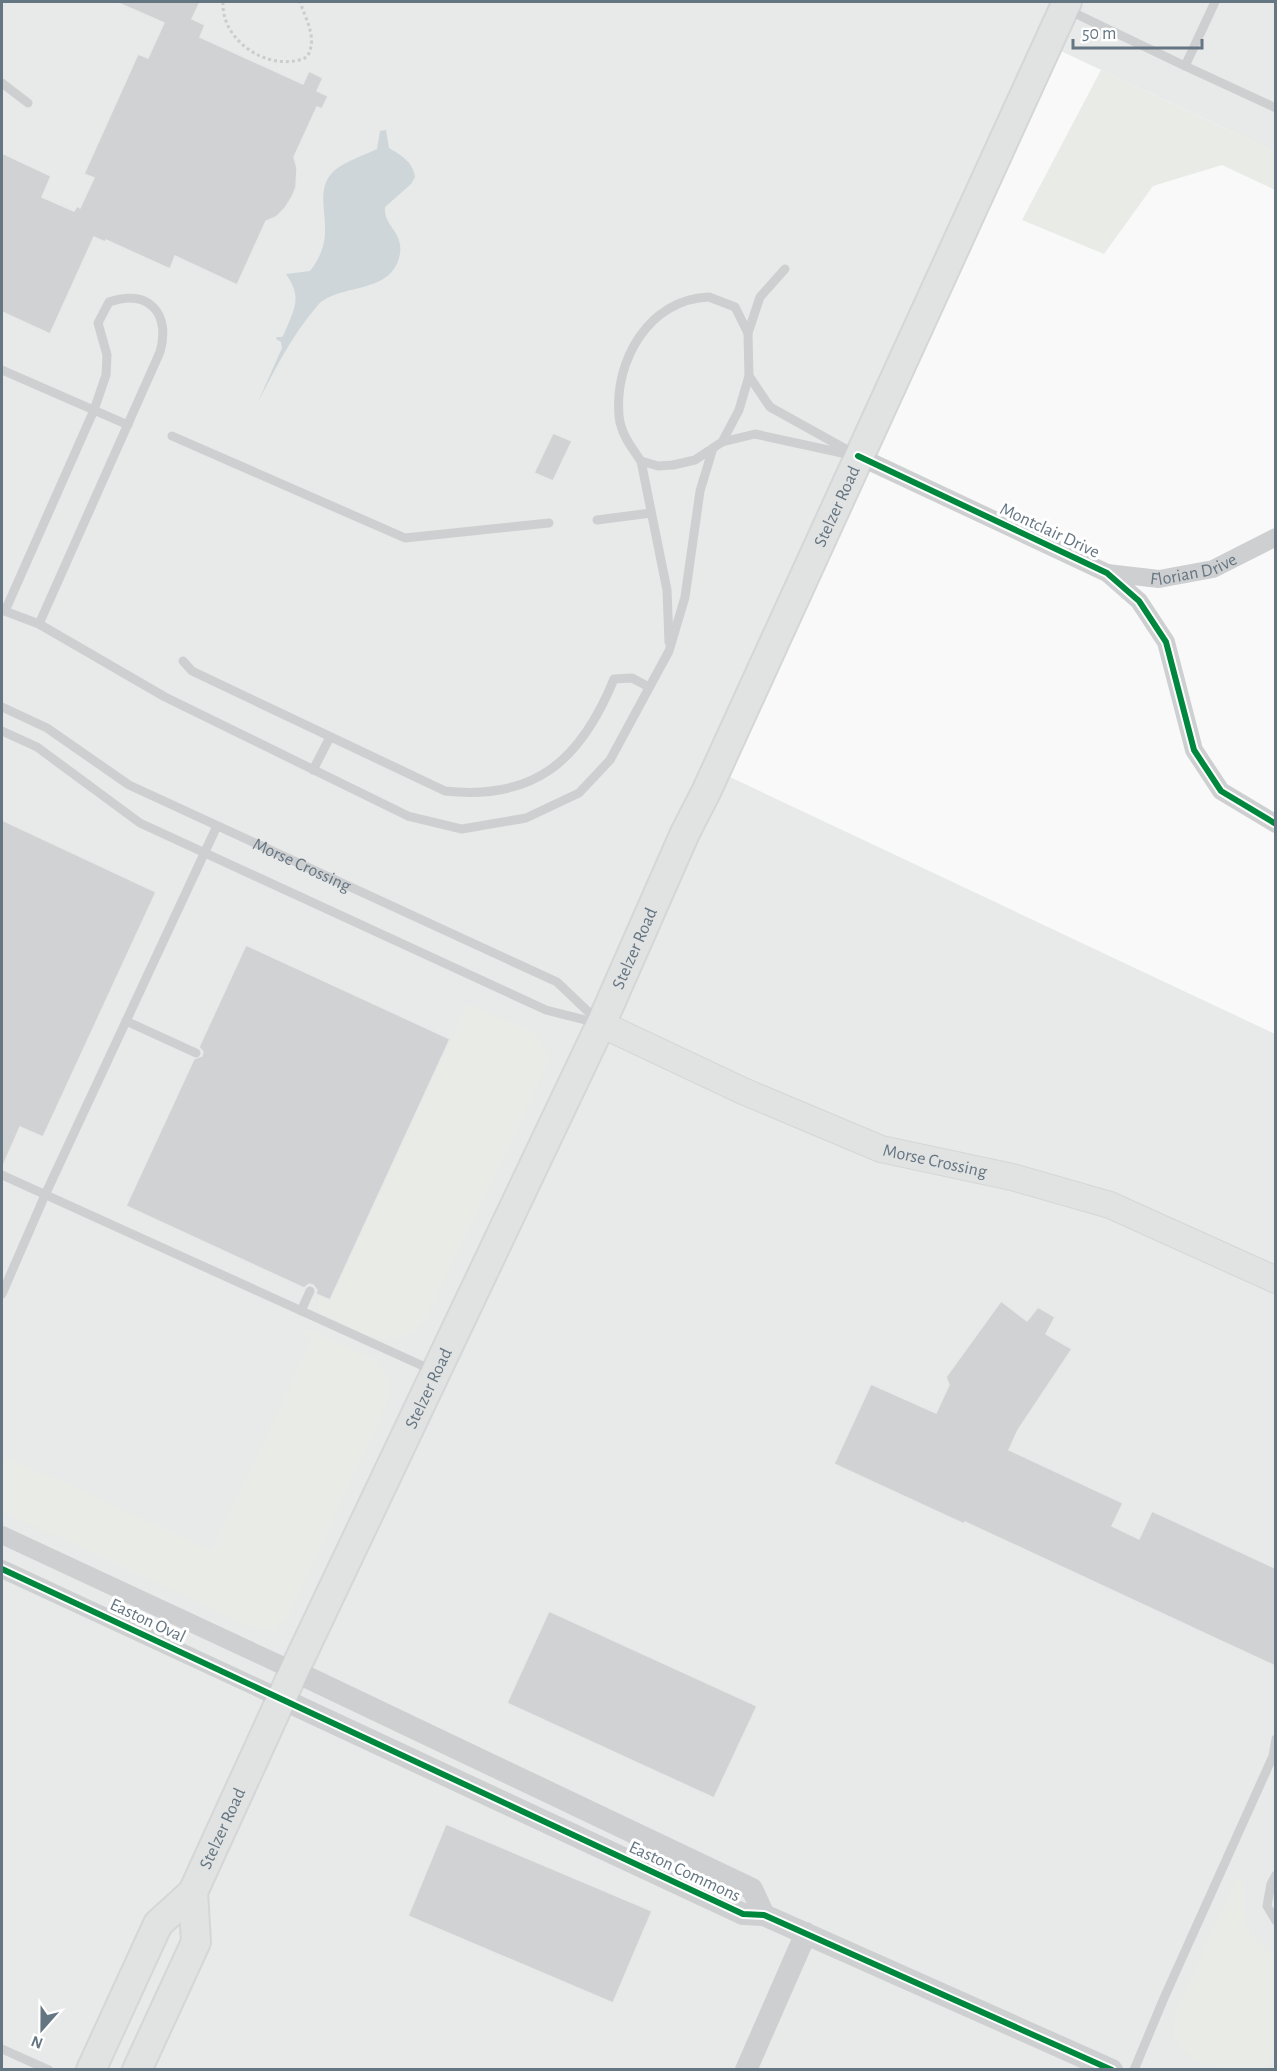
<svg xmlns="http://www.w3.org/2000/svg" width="1277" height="2071" font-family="'Alegreya Sans',sans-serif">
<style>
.built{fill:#e8e9e9}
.green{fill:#e8ebe6}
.water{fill:#ced6d9}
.building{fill:#d0d2d3;stroke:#e8e8e8;stroke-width:1.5}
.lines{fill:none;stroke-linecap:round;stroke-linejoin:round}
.secondary-casing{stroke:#d5d6d7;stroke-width:28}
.primary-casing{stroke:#d5d6d7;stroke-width:32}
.path{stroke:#cbcccd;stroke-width:3;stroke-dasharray:3 3;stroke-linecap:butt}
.service{stroke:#cecfd0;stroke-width:9}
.minor{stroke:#cecfd0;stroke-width:18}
.tertiary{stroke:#cecfd0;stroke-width:22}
.secondary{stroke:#e1e2e2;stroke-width:26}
.primary{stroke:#e1e2e2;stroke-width:28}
.cycleway-casing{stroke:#fff;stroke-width:10}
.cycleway{stroke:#00873e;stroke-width:6}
.labels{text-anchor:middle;stroke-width:6;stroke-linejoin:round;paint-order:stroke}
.street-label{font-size:18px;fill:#657683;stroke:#fff}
</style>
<rect width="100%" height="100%" fill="#f9f9f9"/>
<!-- built -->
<path class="built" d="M 2,2 L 1275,2 L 1275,152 L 1048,45 L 715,770 L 1275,1034 L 1275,2069 L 2,2070 Z"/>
<!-- green -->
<path class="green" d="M 1101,70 L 1275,152 L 1275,190 L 1222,165 L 1153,186 L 1104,254 L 1022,220 Z
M 468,1004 L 536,1034 L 542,1042 L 542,1050 L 549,1053 L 545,1071 L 424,1323 C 392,1357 354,1328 320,1312 C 316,1306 317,1302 319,1295 L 330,1300 Z
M 305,1330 L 312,1330 L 374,1359 L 387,1377 L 390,1388 L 386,1406 L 287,1619 L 274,1633 L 270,1629 L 249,1626 L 2,1511 L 2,1455 L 212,1550 L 312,1339 L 301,1334 Z
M 1237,1876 C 1251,1893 1239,1908 1247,1926 C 1252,1939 1266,1949 1275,1958 L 1275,2049 L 1265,2069 C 1228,2070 1198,2071 1173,2040 L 1175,2013 Z"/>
<!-- water -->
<path class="water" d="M 386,130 L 389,148 C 402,156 413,162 415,177 L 411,184 L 385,207 C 383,227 406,232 399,258 C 389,293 345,284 321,302 C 317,305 313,312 309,316 C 288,343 273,373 257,404 L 282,348 L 281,342 L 276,339 L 277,337 L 282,337 L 284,334 C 294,309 303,298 286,274 L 310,271 C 320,258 326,244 325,227 C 325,207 317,186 335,170 C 348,160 363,156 377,149 L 380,131 Z"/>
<!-- building -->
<path class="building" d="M 116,2 L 200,2 L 192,19 L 205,25 L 200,37 L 303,84 L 309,71 L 323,78 L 317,91 L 328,96 L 322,109 L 317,107 L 294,157 L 297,168 L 296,187 L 292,197 L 285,208 L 276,217 L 266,221 L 237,285 L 175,256 L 170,269 L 106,240 L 105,242 L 94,237 L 50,334 L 2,312 L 2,153 L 51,176 L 42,197 L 74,211 L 77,206 L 80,208 L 94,178 L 84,174 L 138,54 L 148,58 L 164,23 Z
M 553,433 L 572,441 L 553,481 L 534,473 Z
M 2,820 L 156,892 L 43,1137 L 20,1127 L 2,1168 Z
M 246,945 L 450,1039 L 330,1300 L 316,1294 L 317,1290 L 313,1285 L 309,1284 L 304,1288 L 126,1206 L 194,1059 L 202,1056 L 203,1052 L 199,1047 Z
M 1001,1301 L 1027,1321 L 1038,1307 L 1055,1317 L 1046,1334 L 1072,1349 L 1018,1430 L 1009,1450 L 1123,1503 L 1112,1526 L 1139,1539 L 1152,1511 L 1275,1568 L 1275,1666 L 965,1522 L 964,1524 L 834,1464 L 871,1384 L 936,1413 L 949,1385 L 946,1377 Z
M 549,1611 L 757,1706 L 714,1798 L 507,1703 Z
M 446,1824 L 652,1911 L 613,2003 L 408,1916 Z"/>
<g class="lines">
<!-- secondary casing -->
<g class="secondary-casing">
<g id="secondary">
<path id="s3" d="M 601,1024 L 743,1091 L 881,1149 L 1012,1177 L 1110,1205 L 1276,1280"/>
</g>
</g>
<!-- primary casing -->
<g class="primary-casing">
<g id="primary">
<path id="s4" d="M 91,2070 L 158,1924 L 193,1892 L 294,1671 L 601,1024 L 685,833 L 706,792 L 1067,2"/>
<path d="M 137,2070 L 196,1942 L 193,1892"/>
</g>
</g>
<!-- path -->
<path class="path" d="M 223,2 C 221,42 271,74 307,57 C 318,39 306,20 300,2"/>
<!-- service -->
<g class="service">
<path d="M 1215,2 L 1185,66 L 1276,108"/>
<path d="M 1068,10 L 1185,66"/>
<path d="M 2,83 L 28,103"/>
<path d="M 709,297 L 735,307 L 748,333 L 749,376 L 739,410 L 722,442 L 695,460 L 673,465 L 658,466 L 641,461 C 631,447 621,434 619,416 C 614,361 649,299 709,297 Z"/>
<path d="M 748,333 L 760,297 L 785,269"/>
<path d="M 2,370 L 128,425"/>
<path d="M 749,376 L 770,407 L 851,452"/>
<path d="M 172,436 L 405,538 L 549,523"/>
<path d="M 722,442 L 755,434 L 856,456"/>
<path d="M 641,461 L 667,590 L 669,642"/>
<path d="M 597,520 L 651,513"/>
<path d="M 2,610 L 39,624 L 165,697 L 408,816 L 462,829 L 526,818 L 579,793 L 610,760 L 669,651 L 685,597 L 700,491 L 713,448"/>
<path d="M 5,611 L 94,410 L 106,375 L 107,355 L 98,323 L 109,302 C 149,288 171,314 160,352 L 39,624"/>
<path d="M 183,661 L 192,671 L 445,791 C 535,801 581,760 614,679 L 632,678 L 649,687"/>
<path id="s1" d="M 2,707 L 47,728 L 129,785 L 557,982 L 599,1022"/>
<path d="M 2,731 L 37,747 L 140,823 L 546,1010 L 597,1023"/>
<path d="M 313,770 L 330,737"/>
<path d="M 126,1021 L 196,1053"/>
<path d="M 2,1175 L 434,1371"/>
<path d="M 2,1294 L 45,1195 L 217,826"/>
<path d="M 301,1311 L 310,1291"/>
<path d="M 1276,1875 L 1271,1884 L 1267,1906 L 1276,1921"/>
<path d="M 2,2049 L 49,2070"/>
<path d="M 1134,2070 L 1164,1998 L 1273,1756 L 1276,1739"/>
</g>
<!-- minor -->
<g class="minor">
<path d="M 858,456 L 1107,573 L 1139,601 L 1166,642 L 1194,750 L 1221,791 L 1276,824"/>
<path id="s2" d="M 1107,573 L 1159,579 L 1213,569 L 1276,537"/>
<path d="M 2,1535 L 294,1671"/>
<path d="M 2,1569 L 282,1699"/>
</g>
<!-- tertiary -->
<path class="tertiary" d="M 294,1671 L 752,1889 L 764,1915
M 282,1699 L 743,1914 L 764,1915 L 1112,2070
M 746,2070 L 806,1933"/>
<!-- secondary -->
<use href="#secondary" class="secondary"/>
<!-- primary -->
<use href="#primary" class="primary"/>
<!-- cycleway casing -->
<g class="cycleway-casing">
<path id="cycleway" d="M 858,456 L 1107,573 L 1139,601 L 1166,642 L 1194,750 L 1221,791 L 1276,824
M 2,1569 L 743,1914 L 764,1915 L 1112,2070"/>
</g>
<!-- cycleway -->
<use href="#cycleway" class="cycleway"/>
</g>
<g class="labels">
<!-- street labels -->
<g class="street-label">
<text dy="6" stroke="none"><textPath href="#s4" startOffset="1736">Stelzer Road</textPath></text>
<text transform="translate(1050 530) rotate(25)" y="6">Montclair Drive</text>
<text dy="6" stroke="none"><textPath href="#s2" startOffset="88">Florian Drive</textPath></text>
<text dy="6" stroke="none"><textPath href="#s1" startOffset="340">Morse Crossing</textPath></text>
<text dy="6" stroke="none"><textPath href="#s4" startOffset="1250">Stelzer Road</textPath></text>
<text dy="6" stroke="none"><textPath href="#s3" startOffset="362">Morse Crossing</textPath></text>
<text dy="6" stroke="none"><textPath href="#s4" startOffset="764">Stelzer Road</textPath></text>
<text transform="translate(148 1620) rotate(25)" y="6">Easton Oval</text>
<text dy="6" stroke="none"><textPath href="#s4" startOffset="278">Stelzer Road</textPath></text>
<text transform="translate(685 1871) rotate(25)" y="6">Easton Commons</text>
</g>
</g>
<!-- border -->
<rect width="1277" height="2071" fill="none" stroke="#657683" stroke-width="6"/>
<!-- north arrow -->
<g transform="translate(42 2029) rotate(201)" stroke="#ffffff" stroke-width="4.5" paint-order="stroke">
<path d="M0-4.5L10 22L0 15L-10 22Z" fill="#657683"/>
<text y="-9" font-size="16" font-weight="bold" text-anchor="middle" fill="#657683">N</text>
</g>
<!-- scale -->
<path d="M1073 39v9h129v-9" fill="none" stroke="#657683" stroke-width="3"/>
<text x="1082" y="39" font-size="18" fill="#657683" stroke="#ffffff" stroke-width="4.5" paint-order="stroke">50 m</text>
</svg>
